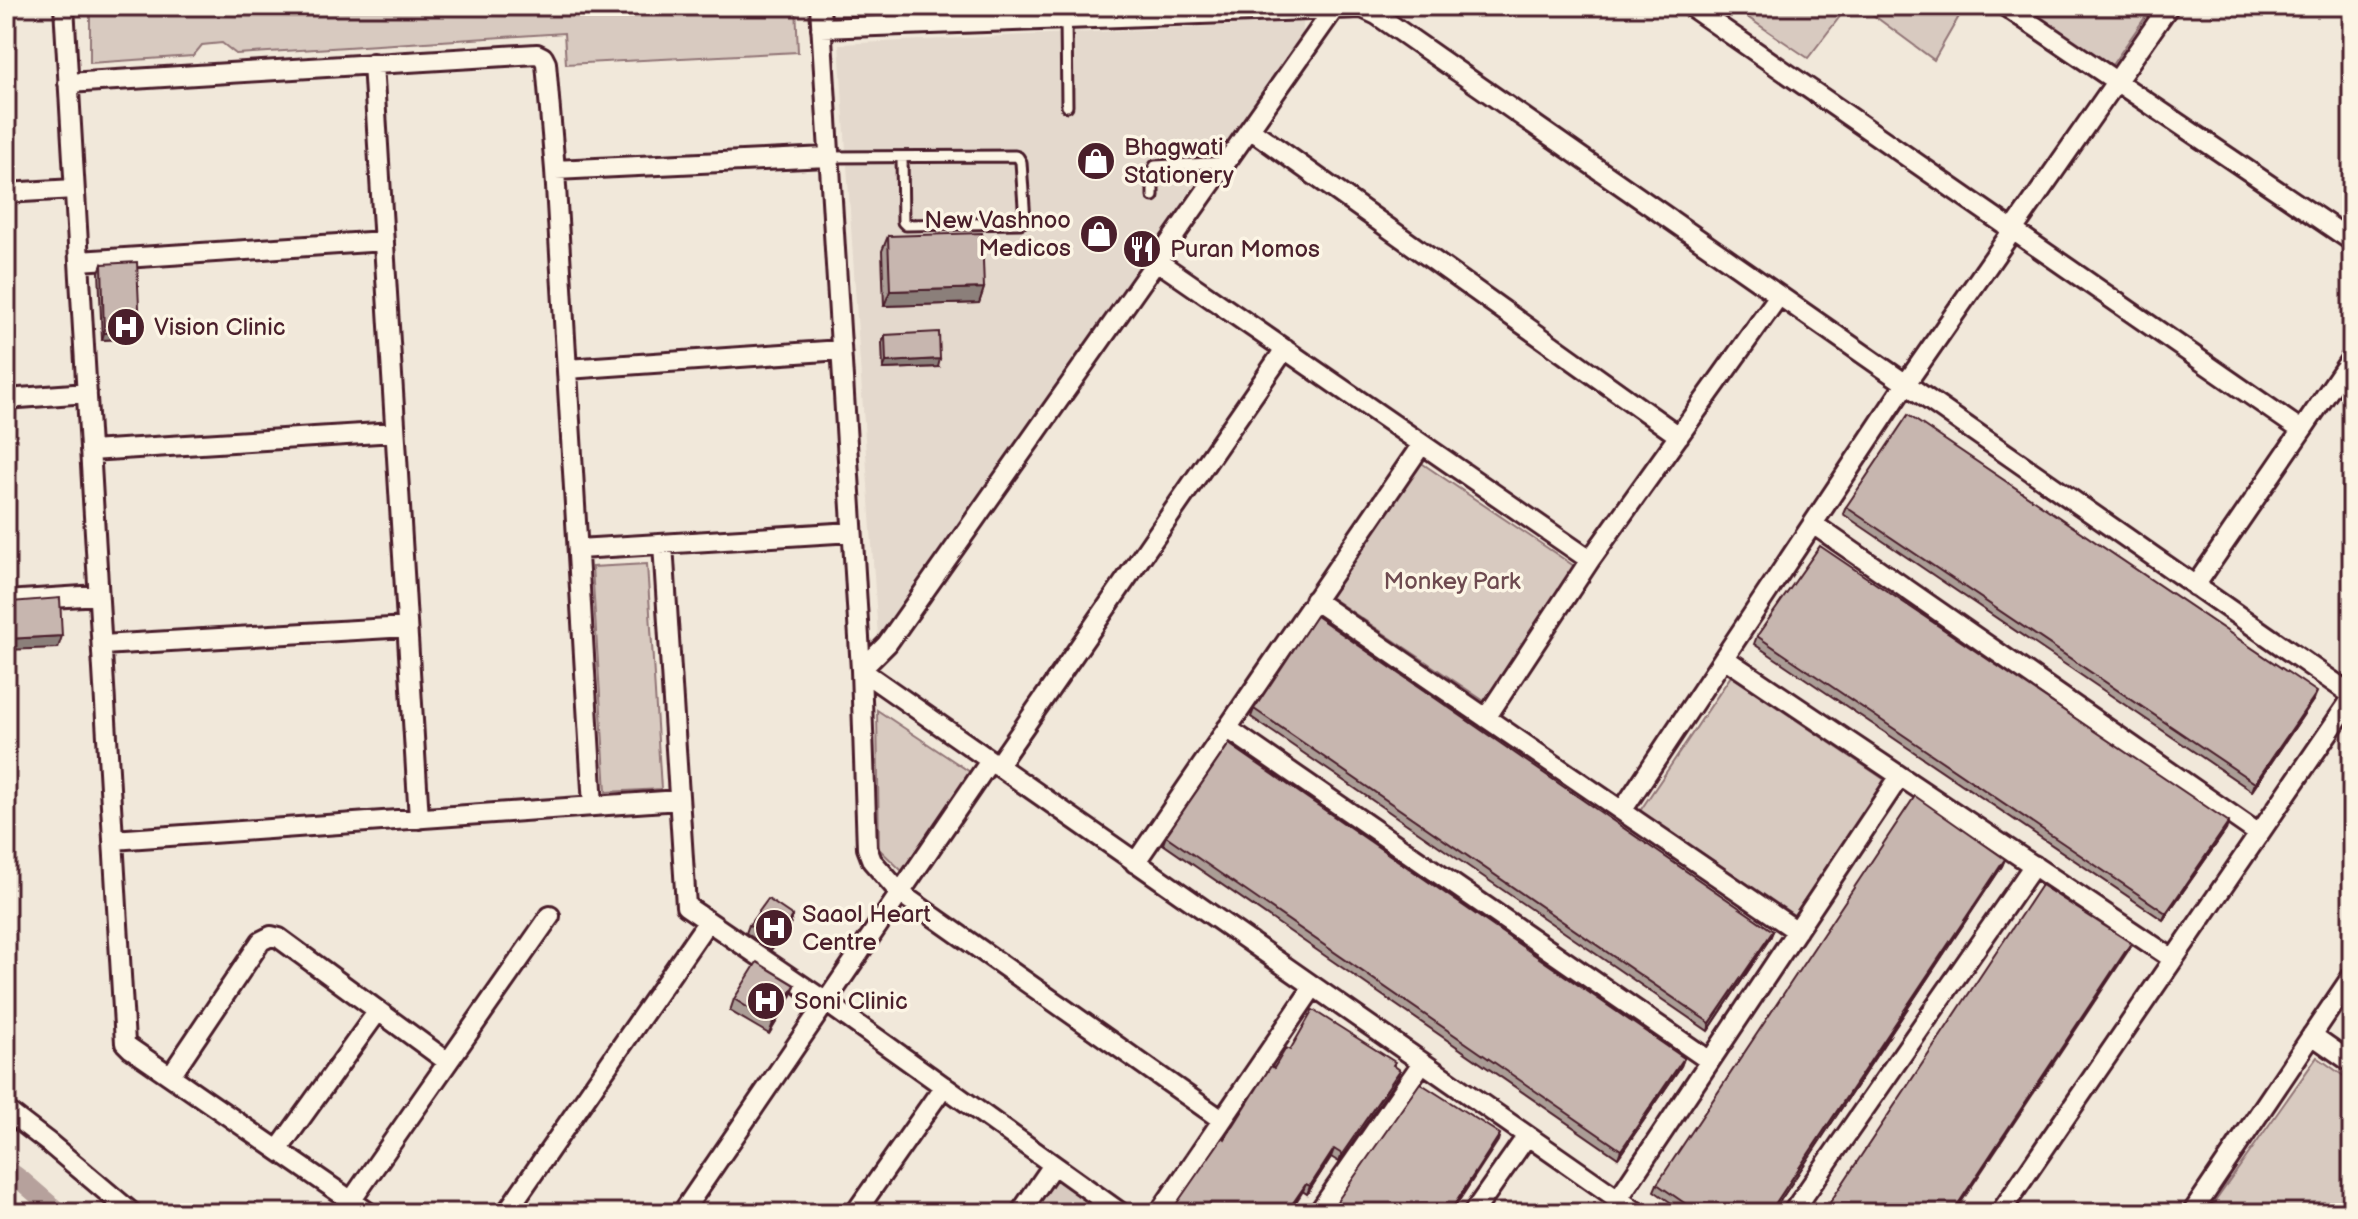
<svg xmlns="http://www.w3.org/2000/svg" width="2358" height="1219" font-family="'Balsamiq Sans',sans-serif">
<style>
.built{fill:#e4d9cd}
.green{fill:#d8cac0;stroke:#917476;stroke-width:2}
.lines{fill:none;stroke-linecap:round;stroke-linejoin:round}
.canal{stroke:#b6a19c;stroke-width:20}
.service-casing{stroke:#4a1f2b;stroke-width:15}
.minor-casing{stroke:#4a1f2b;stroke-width:24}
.service{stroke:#fcf5e5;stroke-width:9}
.minor{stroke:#fcf5e5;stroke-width:18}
.wall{fill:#ab9d96;stroke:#4a1f2b;stroke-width:2}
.shaded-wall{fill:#8b7f7a;stroke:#4a1f2b;stroke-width:2}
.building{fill:#c7b6af;stroke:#4a1f2b;stroke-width:2}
.labels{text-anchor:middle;stroke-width:7;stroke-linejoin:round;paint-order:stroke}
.poi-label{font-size:24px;fill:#4a1f2b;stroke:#fcf5e5;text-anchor:start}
.park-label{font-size:24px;fill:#6e4a50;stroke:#fcf5e5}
</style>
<rect width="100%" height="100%" fill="#f1e8da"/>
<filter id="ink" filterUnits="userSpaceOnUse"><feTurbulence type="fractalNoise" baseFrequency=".0125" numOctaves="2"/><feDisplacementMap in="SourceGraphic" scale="16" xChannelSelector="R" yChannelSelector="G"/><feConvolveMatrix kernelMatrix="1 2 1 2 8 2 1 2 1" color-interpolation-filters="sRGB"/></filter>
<g filter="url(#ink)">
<!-- built -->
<path class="built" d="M 1303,22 L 1303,37 L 878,637 L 839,44 Z"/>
<!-- green -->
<path class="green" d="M 90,6 L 796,6 L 798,52 L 566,64 L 564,33 L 236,54 L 222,43 L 202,45 L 193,56 L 90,63 Z
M 1731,6 L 1848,6 L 1808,58 Z
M 1861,6 L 1965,6 L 1934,60 Z
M 2000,6 L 2153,6 L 2112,65 Z
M 1420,462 L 1574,566 L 1484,701 L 1330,597 Z
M 647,564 L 661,789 L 606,792 L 592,567 Z
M 1731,676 L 1885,780 L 1794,915 L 1640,811 Z
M 877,710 L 970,772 L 902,871 L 879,849 Z
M 2317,1057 L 2352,1082 L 2352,1213 L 2207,1213 Z
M 1053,1176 L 1106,1213 L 1028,1213 Z"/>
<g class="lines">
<!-- canal -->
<path class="canal" d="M 6,1169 L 22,1181 L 59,1213"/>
<!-- service casing -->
<g class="service-casing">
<path id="service" d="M 1066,19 L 1067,106
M 827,157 L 1015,156 L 1018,157 L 1021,162 L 1025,221 L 1020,223 L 906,225 L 903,222 L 902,157
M 1153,196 L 1153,170 L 1155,166 L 1227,162"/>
</g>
<!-- minor casing -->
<g class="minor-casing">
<path id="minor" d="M 64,6 L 125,1043 L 130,1048 L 369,1213
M 820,6 L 861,670 L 1638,1213
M 1690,6 L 2301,430
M 2005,6 L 2352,241
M 821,28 L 1362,8 L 1377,15 L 2352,695
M 373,63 L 419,819
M 68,83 L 537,54 L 543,57 L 546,63 L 555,170 L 593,806
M 1250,129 L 1679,436
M 555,170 L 827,157
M 6,193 L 74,189
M 79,261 L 384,241
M 1157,261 L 1590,560
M 567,369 L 841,350
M 6,399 L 87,393
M 90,451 L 395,432
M 1813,524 L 2259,834
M 663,544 L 686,906 L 826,1002 L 1121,1213
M 578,549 L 852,532
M 2195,586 L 2352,357
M 1314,600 L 1797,931
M 6,601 L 98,595
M 102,645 L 407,627
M 1724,658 L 2173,959
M 1486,718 L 1590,560 L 1778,297
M 1227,728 L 1710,1061
M 997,766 L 1285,349
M 1622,811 L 1905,385 L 2169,6
M 113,840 L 679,800
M 1135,863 L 1422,444
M 2312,1035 L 2352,1063
M 171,1075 L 261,941 L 271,936 L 279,938 L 448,1062
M 6,1110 L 49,1143 L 132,1213
M 1222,1120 L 900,893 L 872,861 L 867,848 L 861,670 L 887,644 L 1334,9
M 278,1150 L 378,1011
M 1618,1199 L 1900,776
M 351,1201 L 550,916
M 506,1213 L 708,921
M 682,1213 L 990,761
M 855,1213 L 944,1086
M 1020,1213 L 1053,1165
M 1159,1213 L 1313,987
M 1318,1213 L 1422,1063
M 1473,1213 L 1527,1136
M 1792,1213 L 2034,865
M 2000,1213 L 2352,698
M 2192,1213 L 2352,976"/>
</g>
<!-- service -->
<use href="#service" class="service"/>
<!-- minor -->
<use href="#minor" class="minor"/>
</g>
<!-- wall -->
<path class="wall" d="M 888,236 L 984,288 L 979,303 L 884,306 L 882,251 Z
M 102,264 L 137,338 L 102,340 L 99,272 Z
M 885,335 L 938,367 L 883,369 L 882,343 Z
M 1846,507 L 2314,699 L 2252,791 L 1843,514 Z
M 1757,636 L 2226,830 L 2163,920 L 1754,644 Z
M 1254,709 L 1773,931 L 1770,938 L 1708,1031 L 1251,717 Z
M 1166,836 L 1684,1058 L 1681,1066 L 1618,1158 L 1163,844 Z
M 2005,859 L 2002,866 L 1772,1213 L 1686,1213 L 1654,1191 L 1657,1184 Z
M 790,924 L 771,950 L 746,933 L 749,925 Z
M 795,985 L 791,997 L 769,1034 L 730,1011 L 734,999 Z
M 1290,1050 L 1394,1065 L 1398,1077 L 1339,1162 L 1331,1157 L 1307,1194 L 1225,1139 L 1274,1068 Z"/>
<!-- shaded-wall -->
<path class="shaded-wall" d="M 984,288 L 979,303 L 884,306 L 890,291 Z
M 140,330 L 137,338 L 102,340 L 104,333 Z
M 940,359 L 938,367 L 883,369 L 886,362 Z
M 62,636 L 58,648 L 6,650 L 6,639 Z
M 2317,692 L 2314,699 L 2252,791 L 2255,783 Z
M 2229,822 L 2226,830 L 2163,920 L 2166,913 Z
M 2005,859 L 2002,866 L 1772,1213 L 1769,1213 Z
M 793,916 L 790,924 L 771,950 L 774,942 Z
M 1773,931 L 1770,938 L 1708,1031 L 1710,1023 Z
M 2131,943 L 2128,951 L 1954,1213 L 1952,1213 Z
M 795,985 L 791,997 L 769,1034 L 773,1023 Z
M 1684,1058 L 1681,1066 L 1618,1158 L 1621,1150 Z
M 1400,1070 L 1398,1077 L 1339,1162 L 1342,1154 Z
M 1500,1134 L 1498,1141 L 1451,1213 L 1449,1213 Z
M 1334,1149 L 1331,1157 L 1307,1194 L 1310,1186 Z
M 1306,1184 L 1303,1191 L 1289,1213 L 1286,1213 Z"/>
<!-- building -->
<path class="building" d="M 982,233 L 984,288 L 890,291 L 888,236 Z
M 137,262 L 140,330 L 104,333 L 102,264 Z
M 939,332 L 940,359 L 886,362 L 885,335 Z
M 1908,415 L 2317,692 L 2255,783 L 1846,507 Z
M 1820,546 L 2229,822 L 2166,913 L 1757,636 Z
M 60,598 L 62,636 L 6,639 L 6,600 L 11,602 Z
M 1316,616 L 1773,931 L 1710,1023 L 1254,709 Z
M 1229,744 L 1684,1058 L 1621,1150 L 1166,836 Z
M 1915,796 L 2005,859 L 1769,1213 L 1699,1213 L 1657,1184 Z
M 2041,885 L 2131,943 L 1952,1213 L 1823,1213 Z
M 768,899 L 793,916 L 774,942 L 749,925 Z
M 757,962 L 795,985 L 773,1023 L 734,999 Z
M 1313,1010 L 1395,1062 L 1393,1065 L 1400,1070 L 1342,1154 L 1334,1149 L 1310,1186 L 1306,1184 L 1286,1213 L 1170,1213 L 1223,1137 L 1225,1139 L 1271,1066 L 1274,1068 L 1286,1048 L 1290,1050 Z
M 1420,1083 L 1500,1134 L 1449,1213 L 1329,1213 Z"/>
</g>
<!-- icons -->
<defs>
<g id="shop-disc" transform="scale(2)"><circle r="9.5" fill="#4a1f2b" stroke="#fcf5e5"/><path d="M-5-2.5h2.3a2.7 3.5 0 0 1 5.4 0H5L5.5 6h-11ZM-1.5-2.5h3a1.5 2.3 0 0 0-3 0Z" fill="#fff"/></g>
<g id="restaurant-disc" transform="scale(2)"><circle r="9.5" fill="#4a1f2b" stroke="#fcf5e5"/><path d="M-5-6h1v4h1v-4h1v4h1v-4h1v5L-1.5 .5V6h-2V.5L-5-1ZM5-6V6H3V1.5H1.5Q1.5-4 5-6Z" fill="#fff"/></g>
<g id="hospital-disc" transform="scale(2)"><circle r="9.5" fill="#4a1f2b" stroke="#fcf5e5"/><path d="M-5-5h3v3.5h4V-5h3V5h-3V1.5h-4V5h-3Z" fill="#fff"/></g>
</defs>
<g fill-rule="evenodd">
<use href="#shop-disc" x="1096" y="161"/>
<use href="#shop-disc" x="1099" y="234"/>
<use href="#restaurant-disc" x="1142" y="249"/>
<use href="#hospital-disc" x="126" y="327"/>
<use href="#hospital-disc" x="774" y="928"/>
<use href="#hospital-disc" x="766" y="1001"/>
</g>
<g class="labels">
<!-- poi labels -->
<g class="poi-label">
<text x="1124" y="155">Bhagwati<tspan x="1124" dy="28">Stationery</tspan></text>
<text x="1071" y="228" text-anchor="end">New Vashnoo<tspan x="1071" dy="28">Medicos</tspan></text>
<text x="1170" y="257">Puran Momos</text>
<text x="154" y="335">Vision Clinic</text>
<text x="802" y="922">Saaol Heart<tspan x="802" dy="28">Centre</tspan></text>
<text x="794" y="1009">Soni Clinic</text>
</g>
<!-- park labels -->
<g class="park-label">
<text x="1452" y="589">Monkey Park</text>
</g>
</g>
<!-- margin -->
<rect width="2358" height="1219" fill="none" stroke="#fcf5e5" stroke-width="32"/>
<rect x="16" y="16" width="2326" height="1187" fill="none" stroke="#4a1f2b" stroke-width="3" filter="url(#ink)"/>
</svg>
